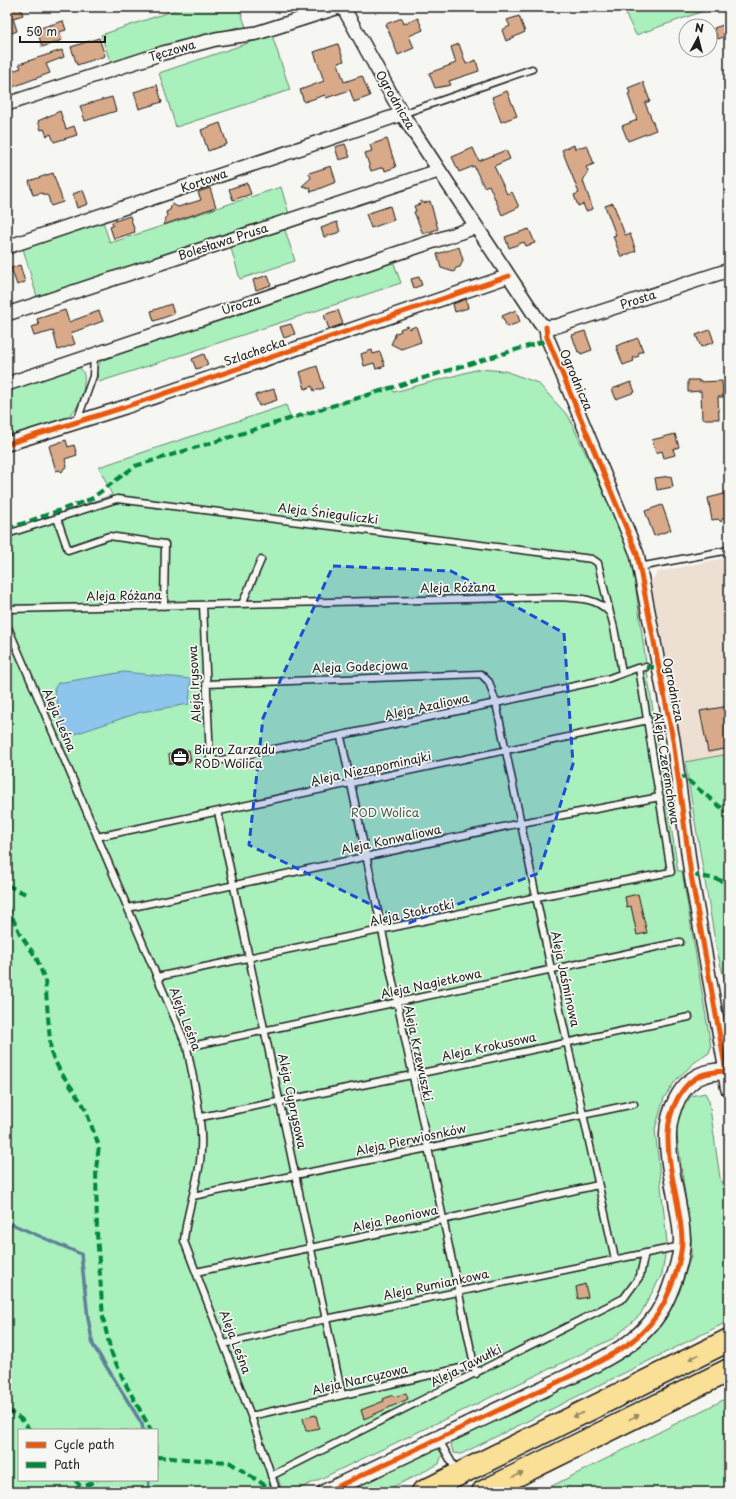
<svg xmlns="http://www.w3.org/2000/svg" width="736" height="1499" font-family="'Playpen Sans',sans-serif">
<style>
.built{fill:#eddfd2}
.green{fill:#a9f0bc;stroke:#62866c;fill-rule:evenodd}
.water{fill:#8ec5ec;stroke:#608199}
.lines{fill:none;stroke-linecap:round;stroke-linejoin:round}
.stream{stroke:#608199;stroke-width:3.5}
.building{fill:#d8aa89;stroke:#1c1c1c}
.service-casing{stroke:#1c1c1c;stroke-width:9}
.minor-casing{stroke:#1c1c1c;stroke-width:16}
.tertiary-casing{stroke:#1c1c1c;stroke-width:19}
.motorway-casing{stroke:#1c1c1c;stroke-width:25}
.service{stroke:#f6f6f2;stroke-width:6}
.minor{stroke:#f6f6f2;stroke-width:13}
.tertiary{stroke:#f6f6f2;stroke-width:16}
.motorway{stroke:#fadf96;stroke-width:22}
.quiet{stroke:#00873e;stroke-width:4;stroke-dasharray:8 4;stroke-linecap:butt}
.cycleway-casing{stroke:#f6f6f2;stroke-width:8}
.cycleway{stroke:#e8590c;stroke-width:5}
.oneway{fill:#96875f}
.marked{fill:#1d4ed8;fill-opacity:0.2;stroke:#1d4ed8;stroke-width:3;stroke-dasharray:8 5;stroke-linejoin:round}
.labels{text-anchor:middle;stroke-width:3.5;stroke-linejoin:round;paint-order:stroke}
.street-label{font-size:12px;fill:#1c1c1c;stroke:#f6f6f2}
.poi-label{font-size:12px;fill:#1c1c1c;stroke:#f6f6f2;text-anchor:start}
.park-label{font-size:12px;fill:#465c4c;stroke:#f6f6f2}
</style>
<rect width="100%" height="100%" fill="#f6f6f2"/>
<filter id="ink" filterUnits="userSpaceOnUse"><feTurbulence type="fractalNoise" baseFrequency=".025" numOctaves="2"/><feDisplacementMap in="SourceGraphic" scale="8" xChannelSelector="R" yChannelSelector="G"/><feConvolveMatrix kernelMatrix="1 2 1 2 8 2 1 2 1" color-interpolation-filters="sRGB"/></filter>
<g filter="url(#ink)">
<!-- built -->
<path class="built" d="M 729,557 L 729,754 L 685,762 L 651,582 L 658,572 Z"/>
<!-- green -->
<path class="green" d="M 184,7 L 239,7 L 247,30 L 238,27 L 181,43 L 179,41 L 111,64 L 101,35 Z
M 622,7 L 715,7 L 636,35 Z
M 272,35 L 290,90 L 176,127 L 159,73 Z
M 281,187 L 289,214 L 37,297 L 22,245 L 102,219 L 110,243 Z
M 284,227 L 295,261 L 240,279 L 230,245 Z
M 392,258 L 401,283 L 99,382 L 96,370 L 104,355 Z
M 76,366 C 84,369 85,375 84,383 C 84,391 81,400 77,407 C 67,424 25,432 7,438 L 7,387 Z
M 479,369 L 505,371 L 538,383 L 569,417 L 629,549 L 632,561 L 648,678 L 678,871 L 682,871 L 711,1047 L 709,1053 L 695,1062 L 676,1080 L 664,1098 L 655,1129 L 667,1242 L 662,1274 L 640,1315 L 614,1338 L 293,1492 L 282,1492 L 278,1478 L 270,1483 L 270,1492 L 7,1492 L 7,531 L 112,495 L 99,467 L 286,405 L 291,419 L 391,386 L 394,392 ZM 19,1430 L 157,1430 L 157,1480 L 19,1480 Z
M 729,754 L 729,998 L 716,947 L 685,762 Z
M 705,1093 L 709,1101 L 720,1178 L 729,1205 L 729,1321 L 461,1454 L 454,1453 L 451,1446 L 453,1440 L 623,1358 L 653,1334 L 679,1293 L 691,1256 L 691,1237 L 676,1129 L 681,1111 L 691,1096 Z
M 729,1397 L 729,1492 L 540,1492 Z
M 431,1448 L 439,1450 L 442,1454 L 439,1464 L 383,1492 L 339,1492 Z"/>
<!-- water -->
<path class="water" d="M 124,672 L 191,679 L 189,704 L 141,712 L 69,736 L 64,732 L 54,689 L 58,683 Z"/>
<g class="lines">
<!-- stream -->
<path class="stream" d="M 7,1222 L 81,1254 L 88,1318 L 93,1345 L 142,1424 L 143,1430
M 148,1492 L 149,1480"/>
</g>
<!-- building -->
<path class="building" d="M 7,7 L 20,7 L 23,15 L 13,18 L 17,31 L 7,35 Z
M 519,16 L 525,32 L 506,41 L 502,30 L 510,26 L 507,20 Z
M 402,18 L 404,24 L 418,18 L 423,30 L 409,36 L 414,48 L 398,55 L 386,24 Z
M 63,21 L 66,30 L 59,32 L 62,40 L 42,47 L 37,29 Z
M 729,23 L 729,35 L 718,39 L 714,28 Z
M 99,38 L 105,56 L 77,65 L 71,47 Z
M 338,44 L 344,61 L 338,63 L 344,82 L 362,76 L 370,96 L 354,102 L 350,90 L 326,98 L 325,95 L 304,102 L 300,90 L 324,81 L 314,52 Z
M 459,44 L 466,64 L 476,60 L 479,71 L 449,81 L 451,85 L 435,88 L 429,73 L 456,63 L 451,47 Z
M 62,50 L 64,57 L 46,64 L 50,73 L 10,88 L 7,73 L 21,68 L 19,64 Z
M 643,82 L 650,101 L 645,103 L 656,130 L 628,141 L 622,126 L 637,120 L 628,94 L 630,93 L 628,88 Z
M 157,85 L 162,102 L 139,109 L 134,92 Z
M 507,91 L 517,116 L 501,122 L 492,97 Z
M 112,97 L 116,111 L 85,121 L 80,106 Z
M 60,111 L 66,129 L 74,126 L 77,135 L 54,142 L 51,134 L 47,136 L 44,129 L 41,130 L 38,121 Z
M 220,123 L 227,144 L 208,151 L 201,130 Z
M 387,139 L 396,167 L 385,171 L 384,167 L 371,171 L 365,153 L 372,151 L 370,145 Z
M 345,144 L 350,157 L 339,160 L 335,147 Z
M 574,145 L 575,149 L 587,145 L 594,164 L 586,167 L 588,171 L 583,181 L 593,209 L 586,211 L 583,204 L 578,206 L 574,195 L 579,193 L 562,150 Z
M 473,148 L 479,161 L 506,150 L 510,159 L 494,166 L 507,194 L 512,192 L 519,207 L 502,215 L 489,185 L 484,187 L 474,166 L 459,172 L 452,157 Z
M 331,166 L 336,182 L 311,192 L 310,188 L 302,186 L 311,178 L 309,173 Z
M 53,173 L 63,202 L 51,206 L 48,196 L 41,193 L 33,195 L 29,181 Z
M 247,183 L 251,194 L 233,200 L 229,189 Z
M 210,188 L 216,207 L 163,225 L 167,216 L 166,212 L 170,210 L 172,204 L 178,207 L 201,200 L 198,192 Z
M 83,190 L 88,204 L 77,208 L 73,194 Z
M 421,201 L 424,203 L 430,201 L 438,229 L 423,234 L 414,212 L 416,211 L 414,206 L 420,204 Z
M 613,203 L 625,235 L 630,234 L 636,251 L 621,257 L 613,236 L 616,235 L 605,206 Z
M 390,206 L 394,220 L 371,228 L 366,214 Z
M 130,216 L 135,232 L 114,239 L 110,227 L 113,226 L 112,222 Z
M 337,222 L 340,232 L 324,237 L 321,228 Z
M 529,229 L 535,243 L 526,246 L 524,242 L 509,248 L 505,237 Z
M 459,247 L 463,260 L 460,267 L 456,268 L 454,272 L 441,268 L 437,254 Z
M 20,265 L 25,282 L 17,285 L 11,268 Z
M 268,275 L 271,285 L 256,290 L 253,280 Z
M 419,277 L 422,285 L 414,288 L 411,279 Z
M 466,299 L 468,308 L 455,312 L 453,304 Z
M 171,304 L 174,314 L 154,321 L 151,311 Z
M 65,310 L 69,322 L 99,311 L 103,321 L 71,333 L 75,344 L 58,350 L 53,331 L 34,336 L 31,327 L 39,325 L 37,319 Z
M 338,310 L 343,324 L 329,329 L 324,315 Z
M 516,310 L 520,322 L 507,327 L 502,316 Z
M 291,324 L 295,334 L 284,338 L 280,327 Z
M 408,326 L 409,329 L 416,326 L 421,342 L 401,349 L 391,344 L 395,336 L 394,334 L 401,331 L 400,329 Z
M 710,330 L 714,342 L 701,347 L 696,335 Z
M 585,331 L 592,350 L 581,354 L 580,352 L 578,352 L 572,335 Z
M 638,338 L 643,351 L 638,353 L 639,356 L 633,358 L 634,361 L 623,365 L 616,346 Z
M 372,350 L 373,354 L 380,352 L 385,366 L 376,369 L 374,363 L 364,366 L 361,354 Z
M 204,354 L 208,365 L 196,369 L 192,359 Z
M 317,366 L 324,388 L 314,391 L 312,386 L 305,389 L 300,372 Z
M 688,380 L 699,380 L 699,382 L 722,381 L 723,397 L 718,397 L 719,419 L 702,419 L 701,391 L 688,392 Z
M 631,382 L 635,392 L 616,399 L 612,389 Z
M 274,389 L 277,400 L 259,406 L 255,395 Z
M 675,434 L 679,447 L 673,449 L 675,455 L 664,458 L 662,451 L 656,453 L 652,440 Z
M 66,440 L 68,447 L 74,445 L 77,455 L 65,459 L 67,467 L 64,468 L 62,472 L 59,470 L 56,471 L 49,446 Z
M 671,476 L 673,487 L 657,490 L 655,478 Z
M 724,494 L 729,517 L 723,518 L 721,522 L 718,519 L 712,520 L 708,498 Z
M 662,505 L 671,530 L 654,536 L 645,511 Z
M 729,706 L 729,748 L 708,752 L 700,711 Z
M 189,750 L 191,761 L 170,764 L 169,754 Z
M 638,894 L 647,933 L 637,935 L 631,906 L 627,907 L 625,897 Z
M 585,1284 L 588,1297 L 578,1299 L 576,1287 Z
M 406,1393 L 408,1399 L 364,1419 L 361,1410 L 384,1401 L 383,1399 L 393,1395 L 394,1397 Z
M 316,1415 L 319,1428 L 306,1431 L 303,1418 Z"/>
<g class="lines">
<!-- service casing -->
<g class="service-casing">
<path id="service" d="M 402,114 L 532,69
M 77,421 L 93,376 L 94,354
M 57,518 L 68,550 L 109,536 L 165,544 L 164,606
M 7,534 L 117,499 L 592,559 L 598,563 L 610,613
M 639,567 L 729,550
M 242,604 L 261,560
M 203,605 L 210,758 L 217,761 L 496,703 L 607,679 L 637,668 L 646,667
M 7,609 L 556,597 C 574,598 596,597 609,612 C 614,618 620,663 622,673
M 7,625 L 187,1047 C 194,1085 205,1123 200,1162 C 196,1189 186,1214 184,1241 L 251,1416 L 277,1492
M 206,684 L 481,674 L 489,682 L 496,703 L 551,969 L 615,1259
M 341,737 L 476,1374
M 218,812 L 342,1395
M 97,837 L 648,720
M 128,908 L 521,823 L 660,797
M 157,977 L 537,897 L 671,872 L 639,668
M 187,1047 L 680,942
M 201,1117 L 412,1075 L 689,1017
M 193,1196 L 428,1148 L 634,1104
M 196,1272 L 442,1220 L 598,1185
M 224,1344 L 326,1319 L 681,1246
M 251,1416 L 474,1365
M 439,1440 L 457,1472
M 271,1476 L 624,1298 L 640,1276 L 645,1253"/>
</g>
<!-- minor casing -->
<g class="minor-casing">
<path id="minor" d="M 343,7 L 402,114 L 540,323 L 546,327
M 7,104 L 163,53 L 216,39 L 257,33 L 339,7
M 7,247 L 402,114
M 7,314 L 438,171
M 546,327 L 547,337 L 637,554 L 673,740 L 691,875 L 726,1071
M 546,327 L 557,326 L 729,270
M 7,384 L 476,227
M 7,444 L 125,407 L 509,276"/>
</g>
<!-- tertiary casing -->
<g class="tertiary-casing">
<path id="tertiary" d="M 726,1071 L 729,1088
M 326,1492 L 581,1371 C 614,1354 647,1338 664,1303 C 672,1287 682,1259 682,1240 C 681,1205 667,1170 668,1135 C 668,1112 681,1081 705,1074 C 712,1072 721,1071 729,1071"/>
</g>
<!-- motorway casing -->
<g class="motorway-casing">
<path id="motorway" d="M 423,1492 L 729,1340
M 483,1492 L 729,1370"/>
</g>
<!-- service -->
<use href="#service" class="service"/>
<!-- minor -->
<use href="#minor" class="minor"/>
<!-- tertiary -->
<use href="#tertiary" class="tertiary"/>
<!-- motorway -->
<use href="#motorway" class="motorway"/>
<!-- quiet -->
<path class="quiet" d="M 7,529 L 91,499 L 135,466 L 548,340
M 646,667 L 659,667
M 677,775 L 685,778 L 729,814
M 691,875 L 717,879 L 729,884
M 7,885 L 28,895
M 7,906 L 20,934 L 36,957 L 45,980 L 51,1053 L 60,1071 L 84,1106 L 99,1146 L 96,1169 L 97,1233 L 103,1318 L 111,1352 L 125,1383 L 151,1430
M 7,1410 L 21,1419 L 30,1430
M 157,1457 L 229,1462 L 271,1489 L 276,1490
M 75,1480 L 82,1488
M 63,1492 L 82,1488 L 97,1480"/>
<!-- cycleway casing -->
<g class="cycleway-casing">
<path id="cycleway" d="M 546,327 L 547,337 L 637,554 L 673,740 L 691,875 L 729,1088
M 7,444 L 125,407 L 509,276
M 326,1492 L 581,1371 C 614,1354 647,1338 664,1303 C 672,1287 682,1259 682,1240 C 681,1205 667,1170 668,1135 C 668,1112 681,1081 705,1074 C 712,1072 721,1071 729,1071"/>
</g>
<!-- cycleway -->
<use href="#cycleway" class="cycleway"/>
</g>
<!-- one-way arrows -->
<defs><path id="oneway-solid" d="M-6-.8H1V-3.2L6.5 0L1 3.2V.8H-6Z"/></defs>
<g class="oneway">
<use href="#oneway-solid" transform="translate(694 1357) rotate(154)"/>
<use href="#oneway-solid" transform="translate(578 1415) rotate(154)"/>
<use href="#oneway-solid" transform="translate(634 1417) rotate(-26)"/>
<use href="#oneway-solid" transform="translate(518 1475) rotate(-26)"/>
</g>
</g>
<!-- marked area -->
<path class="marked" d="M 333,566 L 451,571 L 564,633 L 573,764 L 539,873 L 409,923 L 249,845 L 263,718 Z"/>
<!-- icons -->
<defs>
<g id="office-disc" transform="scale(1)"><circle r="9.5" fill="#1c1c1c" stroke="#f6f6f2"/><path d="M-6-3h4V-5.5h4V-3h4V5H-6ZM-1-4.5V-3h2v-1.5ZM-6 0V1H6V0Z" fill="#fff"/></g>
</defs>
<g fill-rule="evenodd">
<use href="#office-disc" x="180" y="757"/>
</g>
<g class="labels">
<!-- street labels -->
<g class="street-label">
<text transform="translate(172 51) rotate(-16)" y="4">Tęczowa</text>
<text transform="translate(395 100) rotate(60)" y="4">Ogrodnicza</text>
<text transform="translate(204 181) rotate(-19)" y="4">Kortowa</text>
<text transform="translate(223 242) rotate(-18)" y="4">Bolesława Prusa</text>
<text transform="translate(638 300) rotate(-18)" y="4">Prosta</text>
<text transform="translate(241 305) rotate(-18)" y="4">Urocza</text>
<text transform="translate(255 352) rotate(-19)" y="4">Szlachecka</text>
<text transform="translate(576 380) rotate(67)" y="4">Ogrodnicza</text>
<text transform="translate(328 514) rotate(7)" y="4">Aleja Śnieguliczki</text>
<text transform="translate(458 588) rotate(-1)" y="4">Aleja Różana</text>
<text transform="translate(124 596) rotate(-1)" y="4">Aleja Różana</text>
<text transform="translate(360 667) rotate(-2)" y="4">Aleja Godecjowa</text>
<text transform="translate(195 684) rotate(-93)" y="4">Aleja Irysowa</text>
<text transform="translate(673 690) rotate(79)" y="4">Ogrodnicza</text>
<text transform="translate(427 707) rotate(-12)" y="4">Aleja Azaliowa</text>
<text transform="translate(59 720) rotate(67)" y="4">Aleja Leśna</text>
<text transform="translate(666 768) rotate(81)" y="4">Aleja Czeremchowa</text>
<text transform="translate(371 769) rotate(-12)" y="4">Aleja Niezapominajki</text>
<text transform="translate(391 840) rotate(-12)" y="4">Aleja Konwaliowa</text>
<text transform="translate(412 913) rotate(-12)" y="4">Aleja Stokrotki</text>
<text transform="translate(565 979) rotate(78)" y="4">Aleja Jaśminowa</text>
<text transform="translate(431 984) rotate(-12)" y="4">Aleja Nagietkowa</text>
<text transform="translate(185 1019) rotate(69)" y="4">Aleja Leśna</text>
<text transform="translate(489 1047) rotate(-12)" y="4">Aleja Krokusowa</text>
<text transform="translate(418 1053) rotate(78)" y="4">Aleja Krzewuszki</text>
<text transform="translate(292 1101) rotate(78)" y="4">Aleja Cyprysowa</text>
<text transform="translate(411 1140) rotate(-12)" y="4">Aleja Pierwiosnków</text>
<text transform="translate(395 1219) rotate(-12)" y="4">Aleja Peoniowa</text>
<text transform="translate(436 1285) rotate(-12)" y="4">Aleja Rumiankowa</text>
<text transform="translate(235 1342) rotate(69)" y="4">Aleja Leśna</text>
<text transform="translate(466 1366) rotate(-27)" y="4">Aleja Tawułki</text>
<text transform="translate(360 1380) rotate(-13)" y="4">Aleja Narcyzowa</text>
</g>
<!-- poi labels -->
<g class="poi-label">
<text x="194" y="754">Biuro Zarządu<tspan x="194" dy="14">ROD Wolica</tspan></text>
</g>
<!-- park labels -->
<g class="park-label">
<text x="385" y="817">ROD Wolica</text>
</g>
</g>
<!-- margin -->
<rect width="736" height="1499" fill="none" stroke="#f6f6f2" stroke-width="24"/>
<rect x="12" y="12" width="712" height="1475" fill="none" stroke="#1c1c1c" stroke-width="1.5" filter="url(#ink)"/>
<!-- legend -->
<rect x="18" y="1429" width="140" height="52" fill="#f6f6f2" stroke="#9f9f9c"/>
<rect x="26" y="1442" width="20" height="6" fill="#e8590c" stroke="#9f9f9c"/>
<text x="54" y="1449" font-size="12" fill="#1c1c1c">Cycle path</text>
<rect x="26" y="1462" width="20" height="6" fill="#00873e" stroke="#9f9f9c"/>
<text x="54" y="1469" font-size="12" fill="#1c1c1c">Path</text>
<!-- north arrow -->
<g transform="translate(698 38) rotate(7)"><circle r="19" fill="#f6f6f2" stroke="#9f9f9c"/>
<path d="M0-3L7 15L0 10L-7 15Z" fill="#1c1c1c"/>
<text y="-6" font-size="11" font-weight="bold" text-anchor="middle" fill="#1c1c1c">N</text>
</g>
<!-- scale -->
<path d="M20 36v6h85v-6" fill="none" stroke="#1c1c1c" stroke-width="2"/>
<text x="26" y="36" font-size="12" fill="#1c1c1c" stroke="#f6f6f2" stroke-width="3" paint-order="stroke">50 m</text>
</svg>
